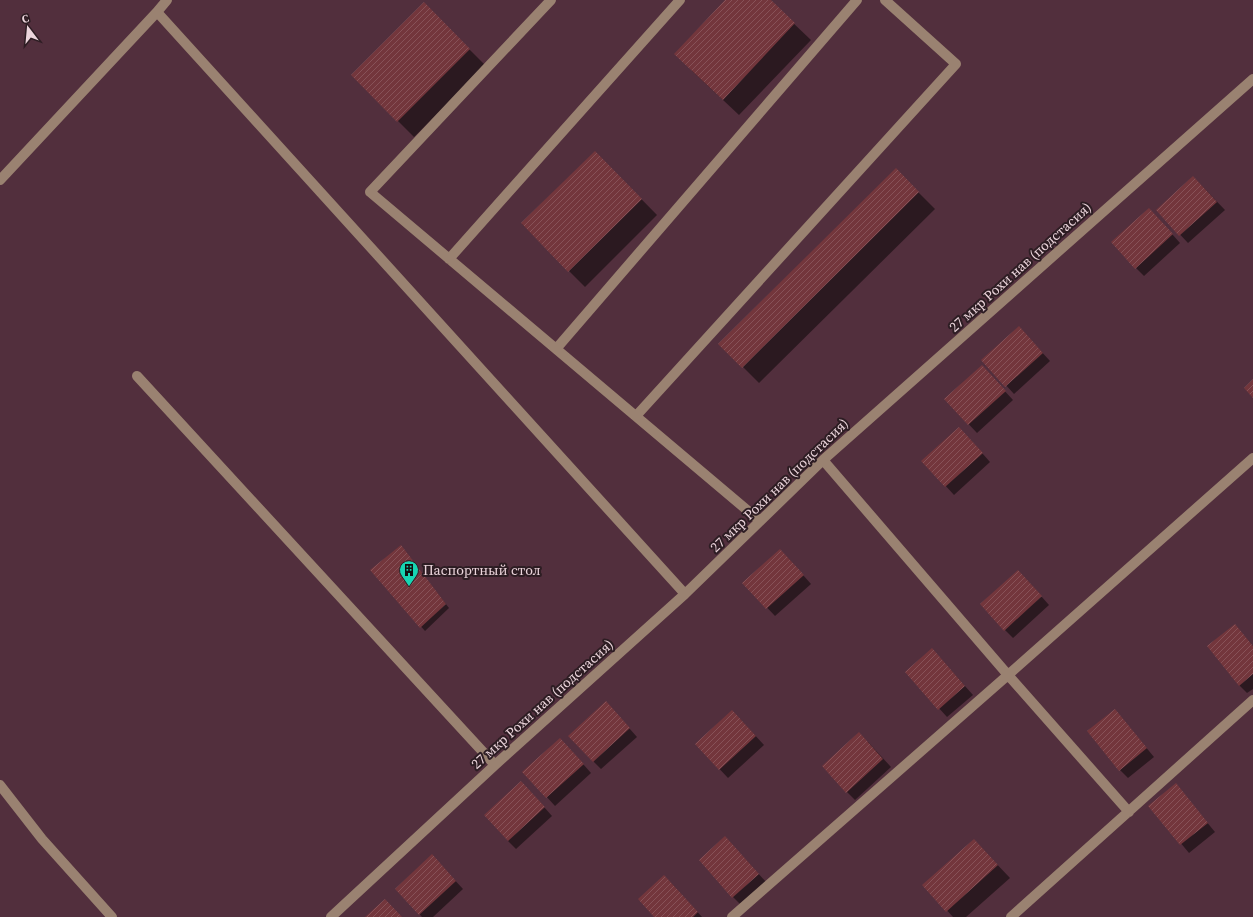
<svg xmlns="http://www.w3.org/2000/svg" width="1253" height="917" font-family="'Source Serif 4',serif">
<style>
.shadow{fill:#0007}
.building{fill:url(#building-hatch)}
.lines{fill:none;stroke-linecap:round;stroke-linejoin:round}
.minor{stroke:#9a8271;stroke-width:10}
.labels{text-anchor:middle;stroke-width:4;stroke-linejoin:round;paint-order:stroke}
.street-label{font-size:14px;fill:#ecd5dc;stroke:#2d1d23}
.poi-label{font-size:14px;fill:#ecd5dc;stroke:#2d1d23;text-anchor:start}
</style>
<defs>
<pattern id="building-hatch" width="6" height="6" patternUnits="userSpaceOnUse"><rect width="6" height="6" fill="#73363c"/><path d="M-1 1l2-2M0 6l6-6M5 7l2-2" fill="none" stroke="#875258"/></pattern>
</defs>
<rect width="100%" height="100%" fill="#522f3d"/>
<!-- shadow -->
<path class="shadow" d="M 726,0 L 769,0 L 811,40 L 739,115 L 691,70 Z
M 424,4 L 486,66 L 414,137 L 352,75 Z
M 595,152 L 657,215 L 585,287 L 522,224 Z
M 896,170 L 935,209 L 759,383 L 720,344 Z
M 1201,185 L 1225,210 L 1188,243 L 1157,210 Z
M 1157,217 L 1180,243 L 1144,276 L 1136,268 Z
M 1027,336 L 1050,361 L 1014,394 L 983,360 Z
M 990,375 L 1013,400 L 977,433 L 945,399 Z
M 967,436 L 990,462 L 954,495 L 923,461 Z
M 404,551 L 449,608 L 425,631 L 372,570 Z
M 788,558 L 811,584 L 775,616 L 744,583 Z
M 1026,579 L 1049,605 L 1013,638 L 1005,630 Z
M 1235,625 L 1253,646 L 1253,689 L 1247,693 L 1239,685 Z
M 940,658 L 973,695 L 947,717 L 906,672 Z
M 1115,710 L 1154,757 L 1128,778 L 1120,770 Z
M 614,711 L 637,737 L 601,769 L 593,761 Z
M 740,719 L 764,745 L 728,778 L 696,744 Z
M 868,742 L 891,767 L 855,800 L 847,792 Z
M 568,747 L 591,773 L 555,806 L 524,772 Z
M 1176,785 L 1215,832 L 1189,853 L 1150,806 Z
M 529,790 L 552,816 L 516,849 L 508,841 Z
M 725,837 L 767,883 L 741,905 L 733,897 Z
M 974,840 L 1010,878 L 966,917 L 953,917 L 924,885 Z
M 440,864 L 463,889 L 433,917 L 422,917 L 396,889 Z
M 672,884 L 702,917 L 656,917 Z"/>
<!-- building -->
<path class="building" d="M 725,0 L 771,0 L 795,23 L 723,100 L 674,54 Z
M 424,2 L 470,49 L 397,122 L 351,75 Z
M 595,151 L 642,199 L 568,272 L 521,223 Z
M 896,168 L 919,192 L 742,368 L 718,344 Z
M 1193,176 L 1217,202 L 1179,236 L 1156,210 Z
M 1149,208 L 1173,234 L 1135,269 L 1111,242 Z
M 1019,326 L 1043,353 L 1005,387 L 981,360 Z
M 982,365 L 1006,391 L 968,425 L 944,399 Z
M 1253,379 L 1253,398 L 1244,388 Z
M 959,427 L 983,453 L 945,487 L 921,461 Z
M 401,545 L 446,604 L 420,628 L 370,570 Z
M 780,549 L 804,575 L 766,609 L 742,583 Z
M 1018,570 L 1042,596 L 1004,631 L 980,604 Z
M 1235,624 L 1253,646 L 1253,674 L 1239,686 L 1207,646 Z
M 932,648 L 965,686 L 938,710 L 905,672 Z
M 606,701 L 630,728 L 593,762 L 568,736 Z
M 1115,709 L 1147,748 L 1119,771 L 1087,731 Z
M 732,710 L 756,736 L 719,770 L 695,744 Z
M 859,732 L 883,759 L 846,793 L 822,766 Z
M 560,738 L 584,764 L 546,798 L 522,772 Z
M 521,781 L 545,807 L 508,841 L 484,815 Z
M 1176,783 L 1208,823 L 1180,845 L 1148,806 Z
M 725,836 L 759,874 L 732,898 L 699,860 Z
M 974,839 L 998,865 L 946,912 L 922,885 Z
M 432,854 L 456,881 L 419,915 L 395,889 Z
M 664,875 L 698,912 L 693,917 L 654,917 L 638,899 Z
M 385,899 L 402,917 L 365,917 Z"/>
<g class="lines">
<!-- minor -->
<path class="minor" d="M 167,0 L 157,12 L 685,594
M 551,0 L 370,192 L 760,521
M 0,180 L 157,12
M 449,259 L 680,0
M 556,349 L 857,0
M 137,376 L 495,765
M 636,416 L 956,64 L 885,0
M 823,460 L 1008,675 L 1129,812
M 0,785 L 42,839 L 112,917
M 331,917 L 495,765 L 685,594 L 823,460 L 1253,79
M 732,917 L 1008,675 L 1253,458
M 1011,917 L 1253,700"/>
</g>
<!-- icons -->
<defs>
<g id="building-pin" transform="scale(1)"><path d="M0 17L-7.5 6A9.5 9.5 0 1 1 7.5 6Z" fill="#17d5b2" stroke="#2d1d23"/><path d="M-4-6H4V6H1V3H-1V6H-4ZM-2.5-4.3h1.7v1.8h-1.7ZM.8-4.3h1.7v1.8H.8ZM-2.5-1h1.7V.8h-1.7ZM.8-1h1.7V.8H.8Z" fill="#111"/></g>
</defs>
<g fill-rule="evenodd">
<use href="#building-pin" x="409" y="570"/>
</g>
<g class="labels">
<!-- street labels -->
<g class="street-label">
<text transform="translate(1020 267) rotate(-42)" y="5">27 мкр Рохи нав (подстасия)</text>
<text transform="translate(779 485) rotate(-44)" y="5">27 мкр Рохи нав (подстасия)</text>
<text transform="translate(542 704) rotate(-42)" y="5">27 мкр Рохи нав (подстасия)</text>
</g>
<!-- poi labels -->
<g class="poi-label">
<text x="423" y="575">Паспортный стол</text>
</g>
</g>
<!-- north arrow -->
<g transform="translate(28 28) rotate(344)" stroke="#2d1d23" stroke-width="3" paint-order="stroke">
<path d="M0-3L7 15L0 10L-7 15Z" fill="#ecd5dc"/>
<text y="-6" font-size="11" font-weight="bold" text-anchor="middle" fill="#ecd5dc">С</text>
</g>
</svg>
